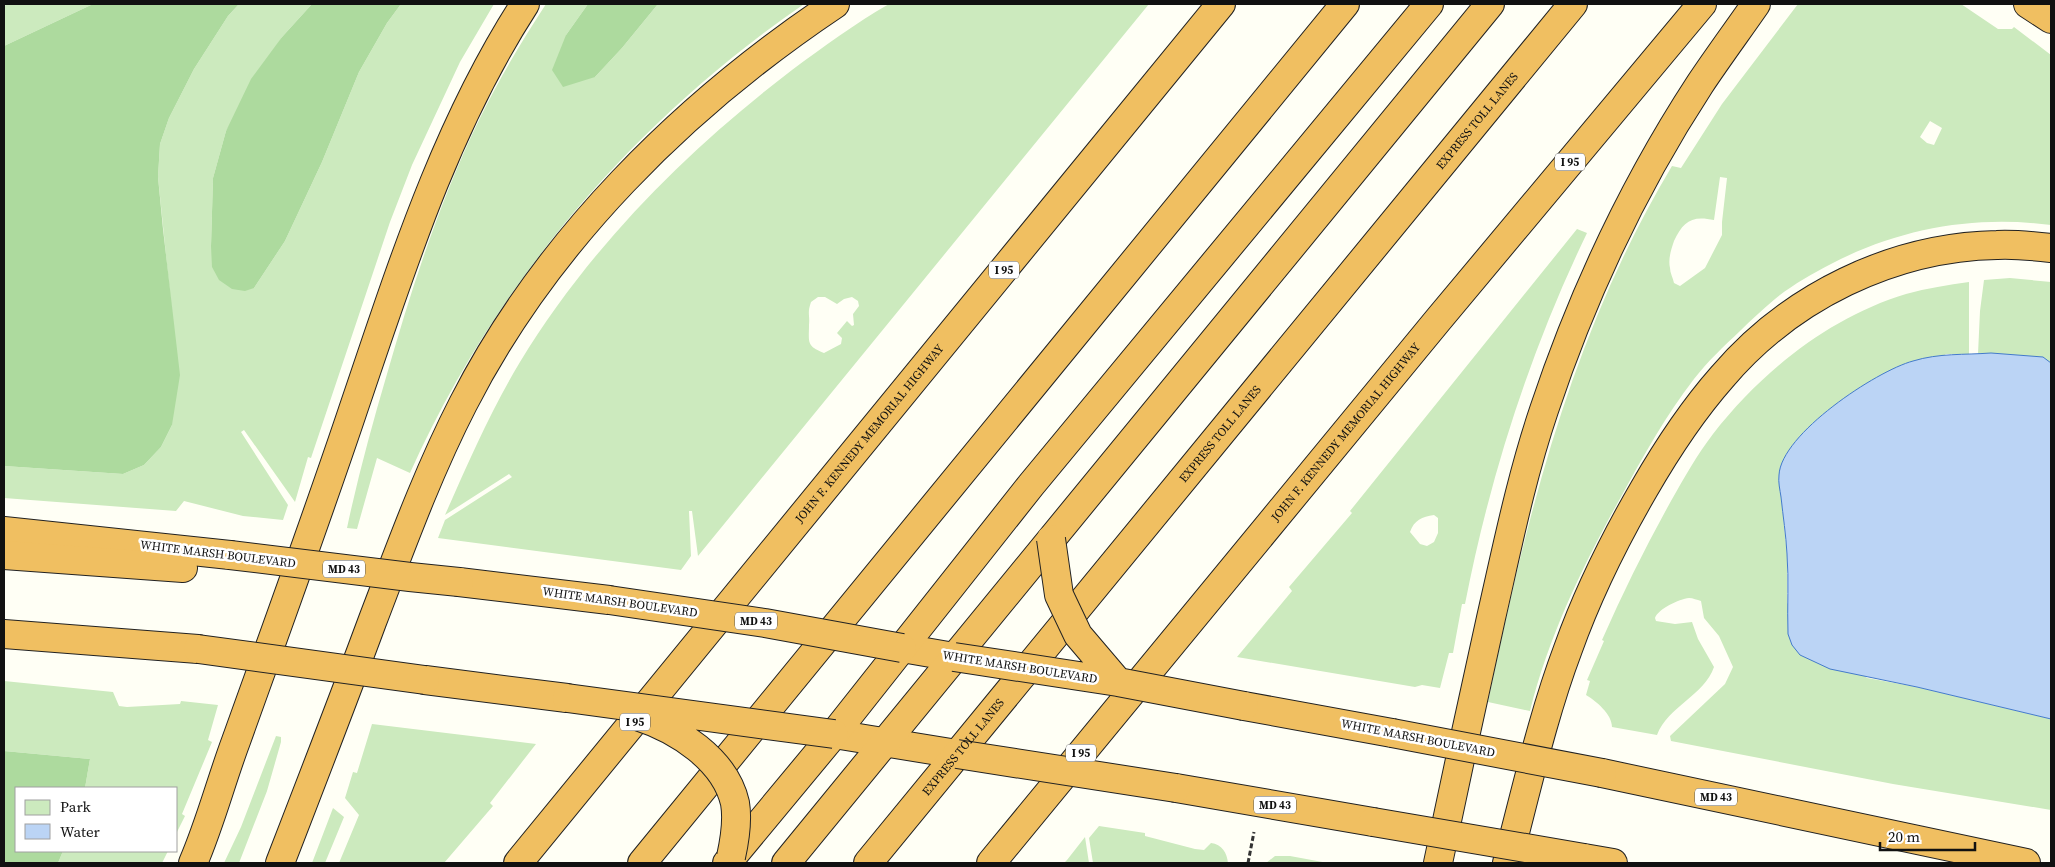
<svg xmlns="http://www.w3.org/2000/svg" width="2055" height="867" font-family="'Source Serif 4',serif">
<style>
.green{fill:#cceabe;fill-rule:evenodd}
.forest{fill:#adda9e}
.water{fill:#bbd4f5;stroke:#437acb}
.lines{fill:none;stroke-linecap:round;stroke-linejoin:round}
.highway-casing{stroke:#222;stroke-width:30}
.path{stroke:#333;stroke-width:3;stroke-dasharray:5 2.5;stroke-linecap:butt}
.highway{stroke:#f0bf61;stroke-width:28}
.highway-bridge-casing{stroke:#222;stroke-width:30;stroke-linecap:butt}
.highway-bridge{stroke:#f0bf61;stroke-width:28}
.labels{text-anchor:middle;stroke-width:5;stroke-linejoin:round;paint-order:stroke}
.shield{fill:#fff;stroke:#585858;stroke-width:1}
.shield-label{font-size:11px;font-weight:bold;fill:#111}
.street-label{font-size:12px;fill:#111;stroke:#fff}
</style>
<rect width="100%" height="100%" fill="#fffff5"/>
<!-- green -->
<path class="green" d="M 8,4 L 93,4 L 4,46 L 4,6 Z
M 239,4 L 312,4 L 282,37 L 226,131 L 213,178 L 211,246 L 254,288 L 285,241 L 322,162 L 359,72 L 387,23 L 401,4 L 494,4 L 460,62 L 412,165 L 390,222 L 311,458 L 308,457 L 295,502 L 244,430 L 241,432 L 288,505 L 283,520 L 243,516 L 184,501 L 176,511 L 4,498 L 4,466 L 123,474 L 144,465 L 161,447 L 172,425 L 174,333 L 158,177 L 160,144 L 169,118 L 194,69 L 228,16 Z
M 546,4 L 588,4 L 566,35 L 595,77 L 622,48 L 658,4 L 804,4 C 633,122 495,283 410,473 L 377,458 L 357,529 L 347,528 C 358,476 372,425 387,374 C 412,287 440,200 480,118 C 499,79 522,41 546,4 Z
M 889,4 L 1149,4 L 698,556 L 692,511 L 689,511 L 691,556 L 681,570 L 438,538 L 445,520 L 512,477 L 509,474 L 445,515 C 468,463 491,410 520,362 C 590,247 686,151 792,70 C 823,47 856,23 889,4 ZM 818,297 L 825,297 L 837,304 L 844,299 L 852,297 L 858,301 L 859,306 L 853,314 L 854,325 L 852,326 L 847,321 L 837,333 L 842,338 L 841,344 L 824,353 C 806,346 809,342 809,325 C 810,314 807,314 811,302 Z
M 1798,4 L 1961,4 L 1998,29 L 2012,29 L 2014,27 L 2051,55 L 2051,225 C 1975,215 1900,228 1831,264 C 1812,274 1792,285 1775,299 C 1763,309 1751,320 1740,331 C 1724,346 1708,361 1694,379 C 1666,415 1644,455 1622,495 C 1584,563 1549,635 1530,711 L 1488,702 C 1527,514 1572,333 1672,166 L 1681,168 L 1722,104 ZM 1930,121 L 1942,128 L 1934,145 L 1927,143 L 1920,137 ZM 1720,177 L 1727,178 L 1722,222 L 1722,235 L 1705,268 L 1680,286 L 1674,283 C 1673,278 1670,273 1670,268 C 1668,259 1671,250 1674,241 C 1683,222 1691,215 1714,220 Z
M 1577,229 L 1587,233 C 1530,351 1490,476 1465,604 L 1462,604 L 1453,653 L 1449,653 L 1440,688 L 1422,685 L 1415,687 L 1237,657 L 1292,591 L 1289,587 L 1352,513 L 1350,511 ZM 1434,515 L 1438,518 L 1438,533 L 1434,542 L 1427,546 L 1420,544 L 1410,532 C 1414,520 1422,517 1434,515 Z
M 2010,278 L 2051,282 L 2051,363 L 1978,354 L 1980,311 L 1984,280 Z
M 1969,282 L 1969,354 L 1946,354 L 1779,475 L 1787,555 L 1787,603 L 1867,678 L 1917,687 L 2051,719 L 2051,810 L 1893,784 L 1671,741 L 1670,736 L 1725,684 L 1733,667 L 1719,636 L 1704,618 L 1701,601 C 1697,600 1693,598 1689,598 C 1679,599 1658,609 1655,618 L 1656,621 L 1675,624 L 1692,622 L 1698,639 L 1714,667 C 1704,696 1668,706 1657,735 L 1612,727 C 1612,714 1596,701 1586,695 L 1590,681 L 1587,680 L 1604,641 L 1602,640 C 1623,592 1646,546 1671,501 C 1684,478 1697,455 1713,434 C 1762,371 1830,317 1906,294 C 1927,288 1948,285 1969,282 Z
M 4,681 L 113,692 L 119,706 L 127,707 L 180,704 L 181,701 L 218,705 L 208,740 L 212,742 L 182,814 L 185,816 L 176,834 L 176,788 L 85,788 L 90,759 L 4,751 Z
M 372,724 L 536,744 L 490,803 L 493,806 L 444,863 L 339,863 L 359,815 L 345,798 L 353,772 L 357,773 Z
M 276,736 L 281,737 L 281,742 L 267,791 L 239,863 L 224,863 L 241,827 Z
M 333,808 L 344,817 L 325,863 L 312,863 Z
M 1099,826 L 1145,833 L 1145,836 L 1195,849 L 1204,850 L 1211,843 C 1222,844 1227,853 1228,863 L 1093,863 L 1089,838 Z
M 1085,837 L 1089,863 L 1064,863 L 1067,860 Z
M 63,851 L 168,851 L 162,863 L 58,863 Z
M 1275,856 L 1290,856 L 1328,863 L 1266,863 Z"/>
<!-- forest -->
<path class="forest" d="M 93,4 L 239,4 L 228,16 L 194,69 L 169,118 L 160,144 L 158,177 L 163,229 L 180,375 L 172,425 L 161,447 L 144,465 L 123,474 L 4,466 L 4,46 Z
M 312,4 L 401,4 L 387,23 L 359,72 L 322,162 L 285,241 L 254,288 L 245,291 L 232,289 L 219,280 L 212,267 L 211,246 L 213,178 L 226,131 L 251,79 L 282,37 Z
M 588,4 L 658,4 L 622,48 L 595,77 L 563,87 L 552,70 L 566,35 Z
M 4,751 L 90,759 L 85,788 L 16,788 L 16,851 L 63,851 L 58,863 L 4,863 Z"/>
<!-- water -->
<path class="water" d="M 1991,353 L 2043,357 L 2051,363 L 2051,719 L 1917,687 L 1830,669 L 1800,655 L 1792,645 L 1788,634 C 1787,607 1789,580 1787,554 C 1786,535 1783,516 1781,497 C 1780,490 1778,482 1779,475 C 1781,434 1876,371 1913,361 C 1939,353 1964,355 1991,353 Z"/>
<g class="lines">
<!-- highway casing -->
<g class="highway-casing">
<g id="highway">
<path d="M 2028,4 L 2051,19"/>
<path d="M 4,531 L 230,555"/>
<path d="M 4,555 L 183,568"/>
<path d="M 459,582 L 609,600"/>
<path d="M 4,634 L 198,649"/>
<path d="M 902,648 L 954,657"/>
<path d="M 425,680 L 567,698"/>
<path d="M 1244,706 L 1392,733"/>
<path d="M 834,734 L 957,754"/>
<path d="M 1602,773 L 2026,863"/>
<path d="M 1176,788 L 1373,822"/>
<path d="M 1584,858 L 1613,863"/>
<path d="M 193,863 C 210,824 221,781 236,741 C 275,632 315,523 352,413 C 400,272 444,129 525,4"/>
<path d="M 280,863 C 311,783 342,703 372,622 C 400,549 427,474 463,404 C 546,241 684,105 835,4"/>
<path id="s1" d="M 518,863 L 1221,4"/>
<path d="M 642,863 L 1345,4"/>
<path d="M 727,863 L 834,734 L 1031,485 L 1429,4"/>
<path d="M 786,863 L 1490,4"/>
<path id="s2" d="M 868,863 L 1573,4"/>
<path id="s3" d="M 991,863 L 1438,320 L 1702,4"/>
<path d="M 1438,863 C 1455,781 1473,700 1491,618 C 1507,548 1521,478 1544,410 C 1582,296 1634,185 1700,84 C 1718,57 1738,30 1756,4"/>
<path d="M 1507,863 C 1526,792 1542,718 1568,649 C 1588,593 1615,539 1644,489 C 1667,449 1692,411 1722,377 C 1790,297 1892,247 1997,245 C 2015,244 2033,246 2051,248"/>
</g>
</g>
<!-- path -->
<path class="path" d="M 1248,863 L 1254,832"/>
<!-- highway -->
<use href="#highway" class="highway"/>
<!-- highway-bridge casing -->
<g class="highway-bridge-casing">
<path id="highway-bridge" d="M 1051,539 L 1059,595 L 1078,635 L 1118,682
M 230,555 L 410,577 L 459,582
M 609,600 L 765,623 L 902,648
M 198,649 L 425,680
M 954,657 L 1118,682 L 1244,706
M 567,698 L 834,734
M 637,716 C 677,729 725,759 735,803 C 738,821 735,839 731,857
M 1392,733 L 1602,773
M 957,754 L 1176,788
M 1373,822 L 1584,858"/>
</g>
<!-- highway-bridge -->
<use href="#highway-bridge" class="highway-bridge"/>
</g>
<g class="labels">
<!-- shield labels -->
<g class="shield">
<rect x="1555" y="153.5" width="30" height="17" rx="4"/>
<rect x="989" y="261.5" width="30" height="17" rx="4"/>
<rect x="323" y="560.5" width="42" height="17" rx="4"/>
<rect x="735" y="612.5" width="42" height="17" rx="4"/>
<rect x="620" y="713.5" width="30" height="17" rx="4"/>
<rect x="1066" y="744.5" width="30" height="17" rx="4"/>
<rect x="1695" y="788.5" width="42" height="17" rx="4"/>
<rect x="1254" y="796.5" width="42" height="17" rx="4"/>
</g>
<g class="shield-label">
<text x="1570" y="166">I 95</text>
<text x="1004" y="274">I 95</text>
<text x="344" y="573">MD 43</text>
<text x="756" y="625">MD 43</text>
<text x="635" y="726">I 95</text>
<text x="1081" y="757">I 95</text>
<text x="1716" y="801">MD 43</text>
<text x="1275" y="809">MD 43</text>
</g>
<!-- street labels -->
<g class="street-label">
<text dy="4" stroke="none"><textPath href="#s2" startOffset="960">EXPRESS TOLL LANES</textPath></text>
<text dy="4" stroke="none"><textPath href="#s2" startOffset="555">EXPRESS TOLL LANES</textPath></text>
<text dy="4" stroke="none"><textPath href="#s3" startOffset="558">JOHN F. KENNEDY MEMORIAL HIGHWAY</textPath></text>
<text dy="4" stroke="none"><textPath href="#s1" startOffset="555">JOHN F. KENNEDY MEMORIAL HIGHWAY</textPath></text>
<text transform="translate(218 554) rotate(7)" y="4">WHITE MARSH BOULEVARD</text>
<text transform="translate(620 602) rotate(8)" y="4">WHITE MARSH BOULEVARD</text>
<text transform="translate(1020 667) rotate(9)" y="4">WHITE MARSH BOULEVARD</text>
<text transform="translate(1418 738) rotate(11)" y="4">WHITE MARSH BOULEVARD</text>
<text dy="4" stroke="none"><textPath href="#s2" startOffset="150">EXPRESS TOLL LANES</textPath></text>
</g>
</g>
<!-- border -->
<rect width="2055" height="867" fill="none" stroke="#111111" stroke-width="10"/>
<!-- legend -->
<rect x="15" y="787" width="162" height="65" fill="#ffffff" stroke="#a0a0a0"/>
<rect x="25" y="800" width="25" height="15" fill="#cceabe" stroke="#a0a0a0"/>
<text x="60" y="812" font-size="15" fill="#111111">Park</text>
<rect x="25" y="824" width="25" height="15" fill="#bbd4f5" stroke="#a0a0a0"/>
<text x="60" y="837" font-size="15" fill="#111111">Water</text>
<!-- scale -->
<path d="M1880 842v8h95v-8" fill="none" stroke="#111111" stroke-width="2.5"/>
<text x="1888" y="842" font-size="15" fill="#111111" stroke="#ffffff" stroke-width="4" paint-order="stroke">20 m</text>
</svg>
